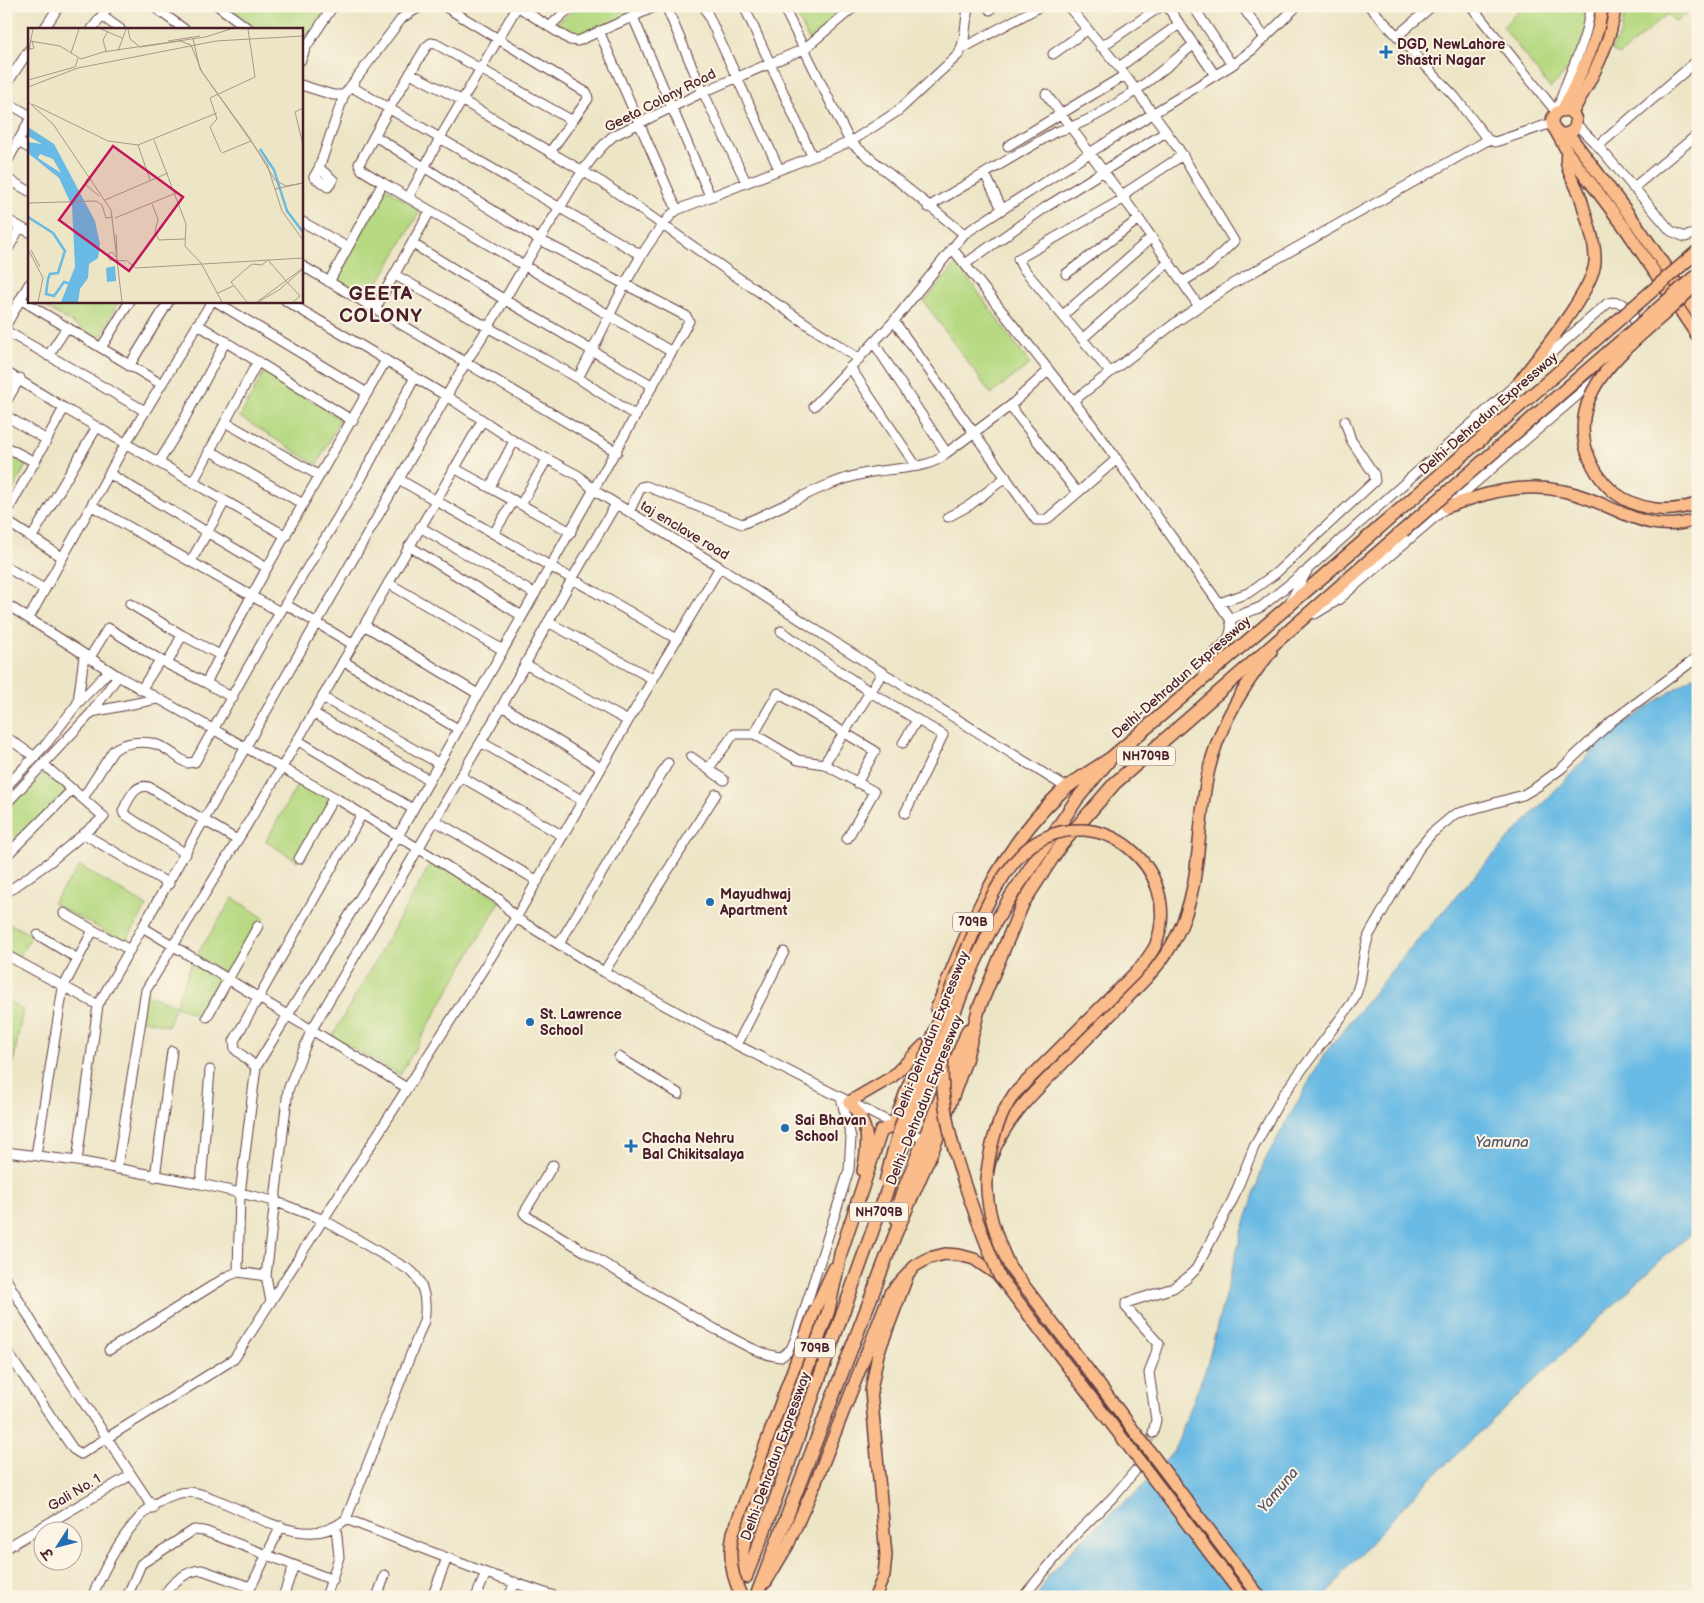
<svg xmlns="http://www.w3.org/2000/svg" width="1704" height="1603" font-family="'Balsamiq Sans','Playpen Sans Deva',sans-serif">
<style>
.green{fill:#b6d981;stroke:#807c56}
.water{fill:#69bae4;stroke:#5a6c88}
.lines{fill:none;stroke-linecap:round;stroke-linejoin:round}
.minor-tunnel{stroke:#ccbda7;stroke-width:9;stroke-dasharray:9 4.5;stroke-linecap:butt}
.minor-casing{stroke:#623d42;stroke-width:11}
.major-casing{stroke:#623d42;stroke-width:14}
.highway-casing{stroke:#623d42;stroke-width:15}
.minor{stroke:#fff;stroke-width:9}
.major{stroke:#f9bc8a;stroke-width:11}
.highway{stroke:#f9bc8a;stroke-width:12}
.major-bridge-casing{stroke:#623d42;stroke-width:14;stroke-linecap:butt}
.highway-bridge-casing{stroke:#623d42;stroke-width:15;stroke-linecap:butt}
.major-bridge{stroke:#f9bc8a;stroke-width:11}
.highway-bridge{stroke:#f9bc8a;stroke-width:12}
.poi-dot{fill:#1f6fb2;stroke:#fcf5e5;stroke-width:2}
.labels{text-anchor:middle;stroke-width:4;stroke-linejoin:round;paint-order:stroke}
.shield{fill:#fcf5e5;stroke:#7f5f63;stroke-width:1}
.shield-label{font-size:12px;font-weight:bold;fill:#4a1f2b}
.poi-label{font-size:14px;font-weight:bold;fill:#4a1f2b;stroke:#fcf5e5;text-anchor:start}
.street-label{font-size:14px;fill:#4a1f2b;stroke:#fcf5e5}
.water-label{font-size:15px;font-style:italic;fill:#55556c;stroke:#fcf5e5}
.district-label{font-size:19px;font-weight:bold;letter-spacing:1px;fill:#4a1f2b;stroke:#fcf5e5}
.inset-river{fill:none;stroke:#69bae4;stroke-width:2.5}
.inset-road{fill:none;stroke:#ab9688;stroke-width:1}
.view{fill:#c2185b;fill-opacity:0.15;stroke:#c2185b;stroke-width:2.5}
.inset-edge{fill:none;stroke:#4a1f2b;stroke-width:2.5}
</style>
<rect width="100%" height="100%" fill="#fcf5e5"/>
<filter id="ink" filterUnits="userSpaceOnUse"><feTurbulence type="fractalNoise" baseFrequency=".02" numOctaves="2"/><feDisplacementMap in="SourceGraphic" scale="10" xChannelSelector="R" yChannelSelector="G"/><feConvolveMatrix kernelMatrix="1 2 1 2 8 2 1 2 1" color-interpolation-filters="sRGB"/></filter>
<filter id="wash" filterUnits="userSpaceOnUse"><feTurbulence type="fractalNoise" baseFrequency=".0096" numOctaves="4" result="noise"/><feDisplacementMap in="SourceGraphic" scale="20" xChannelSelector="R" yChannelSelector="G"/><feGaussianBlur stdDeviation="1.12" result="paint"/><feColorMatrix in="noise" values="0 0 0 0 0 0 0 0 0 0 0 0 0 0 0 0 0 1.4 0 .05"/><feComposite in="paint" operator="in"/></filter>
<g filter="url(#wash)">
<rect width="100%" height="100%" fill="#ece5c6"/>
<!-- green -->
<path class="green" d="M 227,6 L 328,6 L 301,47 L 301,29 L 257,29 Z
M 580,6 L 641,6 L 642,10 L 578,36 L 555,24 Z
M 793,6 L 848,6 L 809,41 Z
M 1515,6 L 1590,6 C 1583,41 1578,64 1550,88 L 1503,27 L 1518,11 Z
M 1626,6 L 1695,6 L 1676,22 L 1667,14 L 1620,55 L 1611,50 L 1621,33 Z
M 385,187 L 420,211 L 369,299 L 336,282 Z
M 957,263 L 1030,364 L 991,394 L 924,302 Z
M 35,301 L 118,301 L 100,339 Z
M 265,370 L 340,419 L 317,465 L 240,417 Z
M 6,450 L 28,461 L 6,503 Z
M 48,771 L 67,793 L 6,847 L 6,810 Z
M 299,782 L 332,801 L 297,861 L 266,841 Z
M 434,858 L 500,901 L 400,1075 L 332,1037 Z
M 80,866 L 147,906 L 125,942 L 52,903 Z
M 233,898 L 264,918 L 229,975 L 196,956 Z
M 6,922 L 32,935 L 19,957 L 6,951 Z
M 193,959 L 225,982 L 218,998 L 209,994 L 198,1016 L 176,1006 L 168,1026 L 135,1018 L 140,992 L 176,1005 Z
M 6,1000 L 23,1010 L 6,1101 Z"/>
<!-- water -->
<path class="water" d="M 1698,673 L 1698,1228 L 1662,1259 L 1414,1495 L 1343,1573 L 1326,1597 L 1037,1597 L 1049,1575 L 1083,1538 L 1137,1492 L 1174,1451 L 1206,1368 L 1241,1235 L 1265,1160 L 1325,1053 L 1392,970 L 1481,868 L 1609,734 Z"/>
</g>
<g filter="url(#ink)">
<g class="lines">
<!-- minor-tunnel -->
<path class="minor-tunnel" d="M 1137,1466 L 1153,1433"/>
<!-- minor casing -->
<g class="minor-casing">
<path id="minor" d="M 153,6 L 184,29
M 218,6 L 249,29
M 444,6 L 587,93 L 588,99 L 550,152
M 517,6 L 570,40 L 578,41 L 657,6
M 666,6 L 703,92 L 746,182
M 704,6 L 779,169
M 744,6 L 812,156
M 783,6 L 850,142 L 964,234
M 1068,6 L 1119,67 L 1178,148 L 1234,241 L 1209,266 L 1182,282
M 1167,6 L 1215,75
M 1193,6 L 1232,65
M 1242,6 L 1265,38
M 1369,6 L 1455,97 L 1488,140 L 1495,142 L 1552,123
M 1471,6 L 1557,113
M 990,10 L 991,6
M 102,16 L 120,29
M 633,17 L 710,196
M 549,27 L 565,12 L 576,6
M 44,29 L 59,6
M 92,29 L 109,6
M 599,31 L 677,210
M 1397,36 L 1432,6
M 1101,47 L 1161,6
M 963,48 L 1041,6
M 1053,54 L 1087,30
M 301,60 L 306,47 L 333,6
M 1119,67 L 1178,25
M 410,73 L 463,101 L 603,183 L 731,273 L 859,359
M 6,85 L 29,50
M 301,85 L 333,95 L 344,95 L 402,18 L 421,6
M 352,87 L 641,255
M 1046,94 L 1139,219 L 1198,305
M 6,102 L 29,115
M 1557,113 C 1565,76 1588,45 1590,6
M 571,120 L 436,44 L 431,43 L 426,47 L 390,107 L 359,164 L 362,170 L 383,183 L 672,352
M 1576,124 L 1598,146 L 1671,231 L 1685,237 L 1698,232
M 17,141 L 29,148
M 1008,146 L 1125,75
M 1598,146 L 1698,60
M 6,164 L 29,121
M 319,168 L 314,177 L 328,187 L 333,180 L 319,168 L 344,95
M 985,174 L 1002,209
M 6,178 L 29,191
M 1633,188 L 1698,134
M 408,198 L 440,138 L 517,7
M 928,207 L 1055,132 C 1103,120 1155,77 1193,45
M 6,219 L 29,232
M 301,221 L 347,247
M 413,244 L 505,300 L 653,386
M 952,248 L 1093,426 L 1230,619 C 1236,639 1219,646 1209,659 C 1205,664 1204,673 1203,679
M 6,253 L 20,227
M 965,264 L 1046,207 L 1166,132
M 301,265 L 617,452
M 1066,274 L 1139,219
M 395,275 L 578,378 L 636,416
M 329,282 L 383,183
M 20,299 L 161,384
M 215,301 L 367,393
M 286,301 L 448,397 L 514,441 L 579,476 L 595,491 L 720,567 L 845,649 L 1067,788
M 375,309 L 430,211
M 1063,315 L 1151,238
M 894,321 L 1036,520 L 1046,520 L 1117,459
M 197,324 L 353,421
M 6,325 L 29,284
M 6,331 L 145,411
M 1082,339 L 1169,262
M 101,348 L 130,301
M 48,356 L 67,327
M 129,366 L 169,301
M 1536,366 L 1608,303 C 1626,299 1639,314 1633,331
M 850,367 L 916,466
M 1109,371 L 1022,267 L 1018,259 L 1123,199 L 1128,191 L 1183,155
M 6,372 L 64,408 L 286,536
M 578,378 C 608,323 629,263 671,215 L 677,210 L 850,142 L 898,111 L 959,54 L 964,40 L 968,6
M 1073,401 L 1179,320 L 1232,284 L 1488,140
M 6,402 L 20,378
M 814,406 L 894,321 L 964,234 L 1113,138 L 1232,65 L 1252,50 L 1297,6
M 1010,406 L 1077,492
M 6,416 L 47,440
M 225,422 L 318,475
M 6,447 L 35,462
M 209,450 L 303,504
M 945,454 L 1010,406 L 1049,370
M 159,462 L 178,431 L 226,341
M 454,468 L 571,532
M 110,474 L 267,568
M 400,480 L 677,639
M 193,482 L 258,361
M 490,487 L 514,441
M 521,504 L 547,459
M 92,506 L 280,612
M 629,512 L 641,487 L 646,486 L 742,524 C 784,508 822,482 867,473 C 887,468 931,470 945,454 L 944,449 L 874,343
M 6,514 L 64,408
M 948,517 L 970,505 L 1006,477
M 6,521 L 62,557
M 420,527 L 535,594
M 494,533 L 514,500
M 32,537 L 97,427
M 409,546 L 522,616
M 191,561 L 225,501
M 6,567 L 44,589
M 388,583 L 503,650
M 1290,602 L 1308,569 L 1524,377
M 1219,603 L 1248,593 L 1275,574 L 1375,481 L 1374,474 L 1351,440 L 1345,421
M 6,604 L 118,676 L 334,797 L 434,858 L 500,900 L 516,918 L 604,972 L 737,1045 L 929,1142
M 130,604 L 182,635
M 285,604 L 352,644
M 1315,614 L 1338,600 L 1599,377
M 29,618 L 126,443 L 212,301
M 1230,619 L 1261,607 L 1303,573
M 548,622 L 653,679
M 364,625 L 478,694
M 781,631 L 870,692 L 943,735 L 905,813
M 89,659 L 108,628 L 167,664
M 343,661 L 458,729
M 525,664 L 628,721
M 206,683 L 167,664 L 182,635 L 220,655
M 141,690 L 160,660
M 322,697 L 438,763
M 233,698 L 206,683 C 261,573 325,467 386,360
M 78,702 L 84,656
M 502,706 L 601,768
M 92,712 L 157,699
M 313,713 L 429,780
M 6,737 L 35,757
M 297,740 L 413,809
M 481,742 L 583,801
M 903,743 L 917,720
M 691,757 L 708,769
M 824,764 L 883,672
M 460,776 L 563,836
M 724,780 L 708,769 L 734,734 L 754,734
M 6,787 L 47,743 L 78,703 L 109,671
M 83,798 L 113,751 C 123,741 148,740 160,746 C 169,750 178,758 187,763 L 195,762 L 263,641 L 361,479 L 415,377
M 6,804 L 92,712 L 118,676
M 434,820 L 538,881
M 84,834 L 169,884
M 847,839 L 874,792 L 873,791 L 824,764 L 798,760 L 754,734 L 778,693 L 875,751 L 857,783
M 6,852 L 8,854 L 73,789
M 186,854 L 124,814 L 123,811 C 128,800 135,783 149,787 L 237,840
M 299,859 L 334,797
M 6,893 L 51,861 L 104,817 L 43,764
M 64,913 L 93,930
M 144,928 L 407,1088
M 38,935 L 78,959 L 93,930 L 130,950
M 559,944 L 668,763
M 6,955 L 98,1005
M 604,972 L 716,794
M 207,1017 L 258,926
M 737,1045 L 784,952
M 619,1057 L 679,1094
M 256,1067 L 235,1049 L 234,1041 L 362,814
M 6,1152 L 77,1161 L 201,1184 L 274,1201 L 324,1220 L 411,1271 C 425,1283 427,1304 424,1321 L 346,1519 C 309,1551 259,1517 222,1502 C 211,1498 200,1492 189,1492 C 140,1494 108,1559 92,1597
M 36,1155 L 63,988 L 78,959
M 77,1161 L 98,1005 L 466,362 C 500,312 527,257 561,206 C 576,181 591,155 613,136 L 703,92 L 804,49 L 855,6
M 553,1165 L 524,1213 L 528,1217 C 590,1254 651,1294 715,1329 C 735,1339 758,1355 781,1357 L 791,1349 L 795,1340 L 849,1170 L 851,1137 L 841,1098
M 117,1169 L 146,990 L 281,769 L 482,421
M 155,1177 L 172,1051
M 201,1184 L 210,1070
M 238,1272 L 240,1194 L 256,1067 L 398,836 L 689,321 L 686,316 L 538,239 L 375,136
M 6,1279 L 44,1342 L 153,1508
M 271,1302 L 266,1276 L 288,1090 L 311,1031 L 502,706 L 572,579 L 616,504
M 6,1350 L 73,1449 L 81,1454 L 234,1359 L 516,918 L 628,721 L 720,567
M 109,1350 L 228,1276 L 238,1272 L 266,1276
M 1153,1433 L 1156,1420 L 1149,1373 L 1159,1344 L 1126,1307 L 1126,1303 L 1173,1288 L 1187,1278 L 1196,1269 L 1233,1199 L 1254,1147 L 1283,1095 L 1352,1003 C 1365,978 1360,960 1369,935 L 1418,850 L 1431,834 L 1455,814 L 1523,795 L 1538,786 L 1562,768 L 1612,721 L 1698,657
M 346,1519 L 486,1573 L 557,1597
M 6,1548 L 131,1475
M 127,1597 L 141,1564 L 194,1530 L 204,1531 L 333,1580
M 164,1597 C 169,1584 187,1570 202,1570 L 250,1587
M 246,1597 L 281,1526
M 283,1597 L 294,1565
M 326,1597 L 339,1557 L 336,1527
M 377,1597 L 385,1575
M 432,1597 L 447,1558
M 476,1597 L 486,1573
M 509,1597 L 515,1582
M 1023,1597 L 1071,1539 L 1113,1497 L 1135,1471
M 1696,1597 L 1698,1595"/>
</g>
<!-- major casing -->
<g class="major-casing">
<path id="major" d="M1552 122a12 12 0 1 1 24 0a12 12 0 1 1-24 0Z
M 1562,111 C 1578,78 1599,43 1602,6
M 1572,113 C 1590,81 1612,44 1615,6
M 1554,128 L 1568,153 L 1625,228 L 1698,337
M 1568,133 L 1637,225 L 1698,315
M 1520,381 C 1539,355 1593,291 1595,262 C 1596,242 1587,221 1582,202 C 1578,184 1563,171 1567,152
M 1447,507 C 1485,493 1521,482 1563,491 C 1612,500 1644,539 1698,519
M 863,1171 C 869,1142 870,1125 849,1102 L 892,1077 L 924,1045
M 1010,1267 C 995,1236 979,1193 991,1158 C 1005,1119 1034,1092 1063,1063 C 1084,1041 1106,1020 1127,998 C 1146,979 1164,961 1176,937 C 1200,891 1197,840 1205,790 C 1212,739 1239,690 1271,652
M 816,1307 L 834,1268
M 766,1582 L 788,1545 L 815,1484 L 890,1293 L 915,1266 L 929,1258 L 945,1254 L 959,1255 L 974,1259 L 999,1276
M 875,1597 L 884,1575 L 886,1555 L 871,1391 L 878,1354 L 907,1277"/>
</g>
<!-- highway casing -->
<g class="highway-casing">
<path id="highway" d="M 1011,896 L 1077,799 L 1111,758 L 1320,579
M 937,1009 C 966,932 997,853 1058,795 C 1073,781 1093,770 1111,758
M 897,1219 L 900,1199 L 968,1030
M 746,1576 L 763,1534
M 746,1577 L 742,1554 L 746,1534 L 828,1312 L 841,1252 L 881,1131 L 894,1125 L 913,1074
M 756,1597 L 895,1235 L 935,1144 L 965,1062 L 979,1008 L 1023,903 L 1061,845 L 1115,783 L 1403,531"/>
</g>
<!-- minor -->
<use href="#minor" class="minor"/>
<!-- major -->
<use href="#major" class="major"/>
<!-- highway -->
<use href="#highway" class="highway"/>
<!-- major-bridge casing -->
<g class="major-bridge-casing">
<path id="major-bridge" d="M 1698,281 C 1660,328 1569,373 1585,445 C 1590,464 1600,481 1615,493 C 1639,511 1670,514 1698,503
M 944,1045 C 933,1116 973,1210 999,1276 L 1243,1597
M 885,1182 C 900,1119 924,1059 947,999 C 963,957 995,871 1032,845 C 1100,798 1184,869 1156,944 C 1153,952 1146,959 1142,966 L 1014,1094 C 997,1119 991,1143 987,1172
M 1010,1267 L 1260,1597
M 742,1597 C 731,1576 728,1556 733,1533 L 816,1307"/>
</g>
<!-- highway-bridge casing -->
<g class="highway-bridge-casing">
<path id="highway-bridge" d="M 1403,531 L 1698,274
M 1320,579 L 1698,251
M 763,1534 L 915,1113 L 969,975 L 989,933 L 1011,896"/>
</g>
<!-- major-bridge -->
<use href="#major-bridge" class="major-bridge"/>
<!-- highway-bridge -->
<use href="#highway-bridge" class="highway-bridge"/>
</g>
</g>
<!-- markers -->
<g class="poi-dot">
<path d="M1383.5 44.5h5v5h5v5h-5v5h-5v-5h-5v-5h5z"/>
<circle cx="710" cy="902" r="5"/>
<circle cx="530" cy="1022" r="5"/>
<circle cx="785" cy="1128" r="5"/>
<path d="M628.5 1138.5h5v5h5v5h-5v5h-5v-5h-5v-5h5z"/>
</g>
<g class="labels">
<!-- shield labels -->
<g class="shield">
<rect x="1117" y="746.5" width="58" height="19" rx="4"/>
<rect x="953" y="912.5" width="40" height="19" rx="4"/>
<rect x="850" y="1202.5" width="58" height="19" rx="4"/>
<rect x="795" y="1338.5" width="40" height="19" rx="4"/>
</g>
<g class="shield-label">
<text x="1146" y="760">NH709B</text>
<text x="973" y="926">709B</text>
<text x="879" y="1216">NH709B</text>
<text x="815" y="1352">709B</text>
</g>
<!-- poi labels -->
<g class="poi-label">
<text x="1397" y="49">DGD, NewLahore<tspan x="1397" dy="16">Shastri Nagar</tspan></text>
<text x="720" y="899">Mayudhwaj<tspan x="720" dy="16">Apartment</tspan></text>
<text x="540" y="1019">St. Lawrence<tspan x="540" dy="16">School</tspan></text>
<text x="795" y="1125">Sai Bhavan<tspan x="795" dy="16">School</tspan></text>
<text x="642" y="1143">Chacha Nehru<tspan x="642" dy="16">Bal Chikitsalaya</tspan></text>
</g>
<!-- street labels -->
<g class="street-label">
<text transform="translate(660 100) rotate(-27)" y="5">Geeta Colony Road</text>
<text transform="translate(1488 413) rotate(-41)" y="5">Delhi-Dehradun Expressway</text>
<text transform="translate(685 530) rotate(31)" y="5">taj enclave road</text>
<text transform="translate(1181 677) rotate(-41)" y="5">Delhi-Dehradun Expressway</text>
<text transform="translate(931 1034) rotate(-68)" y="5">Delhi-Dehradun Expressway</text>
<text transform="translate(924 1100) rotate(-68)" y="5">Delhi–Dehradun Expressway</text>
<text transform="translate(775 1456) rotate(-70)" y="5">Delhi-Dehradun Expressway</text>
<text transform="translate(74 1492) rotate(-31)" y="5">Gali No. 1</text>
</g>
<!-- water labels -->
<g class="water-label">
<text x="1502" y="1147">Yamuna</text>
<text transform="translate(1278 1490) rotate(-50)" y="5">Yamuna</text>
</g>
<!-- district labels -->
<g class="district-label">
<text x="381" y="300">GEETA<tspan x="381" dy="22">COLONY</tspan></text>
</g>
</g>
<!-- overview -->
<g transform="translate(28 28)">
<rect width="275" height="275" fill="#ece5c6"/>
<path d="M 0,99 L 26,116 L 67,193 L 72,216 L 70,230 L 61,236 L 60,250 L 52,261 L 50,274 L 33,274 L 47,239 L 44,178 L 31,150 L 0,125 L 0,114 L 14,116 L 0,108 ZM 12,126 L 25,131 L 33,145 L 10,130 ZM 87,238 L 88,253 L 79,254 L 78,240 Z" fill="#69bae4" fill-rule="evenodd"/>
<path class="inset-river" d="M 232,121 L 246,142 L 259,183 L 275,204M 0,189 L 25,205 L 37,223 L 30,245 L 22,246 L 20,251 L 18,266 L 26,268 L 36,254 L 43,256"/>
<path class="inset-road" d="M 73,1 L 94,10M 100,1 L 102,11 L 112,19 L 152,13 L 163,17 L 174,44 L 221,109 L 247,152 L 258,158 L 275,155M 165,11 L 172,41 L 239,136 L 254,183 L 275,212M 2,13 L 32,18 L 53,31 L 75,24 L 177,9 L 203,1M 140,13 L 172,8M 1,17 L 2,21 L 6,20 L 4,13M 78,23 L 75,12 L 80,3M 90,23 L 98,1M 43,25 L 51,1M 0,27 L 5,1M 0,52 L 47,39 L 50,30M 0,59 L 50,40 L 188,13 L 275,8M 0,74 L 25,96 L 83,182 L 94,274M 4,76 L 80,113 L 110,117 L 189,85M 275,80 L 267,84 L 275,117M 126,112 L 158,196 L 157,218 L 173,235M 110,117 L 122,152M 193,124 L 182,99 L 189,91 L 182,70 L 227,49 L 220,1M 194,125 L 223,113M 64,152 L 59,151 L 57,156 L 71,168M 247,161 L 275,155M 77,172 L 140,145M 0,175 L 68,173 L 74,177 L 78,190 L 85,189M 124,176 L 130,191 L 127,204 L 131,212 L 157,211M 87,190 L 148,165M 88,206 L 89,229M 0,221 L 15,250 L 10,274M 3,222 L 12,239M 88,229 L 84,224 L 79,227 L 82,232 L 100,233M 240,232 L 259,254M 100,234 L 108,240 L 275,230M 173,235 L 194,274M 260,255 L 272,268 L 265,274M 190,265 L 205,258M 219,274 L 203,254 L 224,236 L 234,237 L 240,232M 229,274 L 275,240M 230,274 L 251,262 L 275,241"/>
<path class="view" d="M 85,118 L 155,169 L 101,243 L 31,192 Z"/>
<rect width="275" height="275" class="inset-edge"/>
</g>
<!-- margin -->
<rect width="1704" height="1603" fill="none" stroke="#fcf5e5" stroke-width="25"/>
<!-- north arrow -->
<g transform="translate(58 1546) rotate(234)"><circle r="24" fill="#fcf5e5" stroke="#b59f9b"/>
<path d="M0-4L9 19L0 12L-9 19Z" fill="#1f6fb2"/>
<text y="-8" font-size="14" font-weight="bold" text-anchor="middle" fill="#4a1f2b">उ</text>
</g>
</svg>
